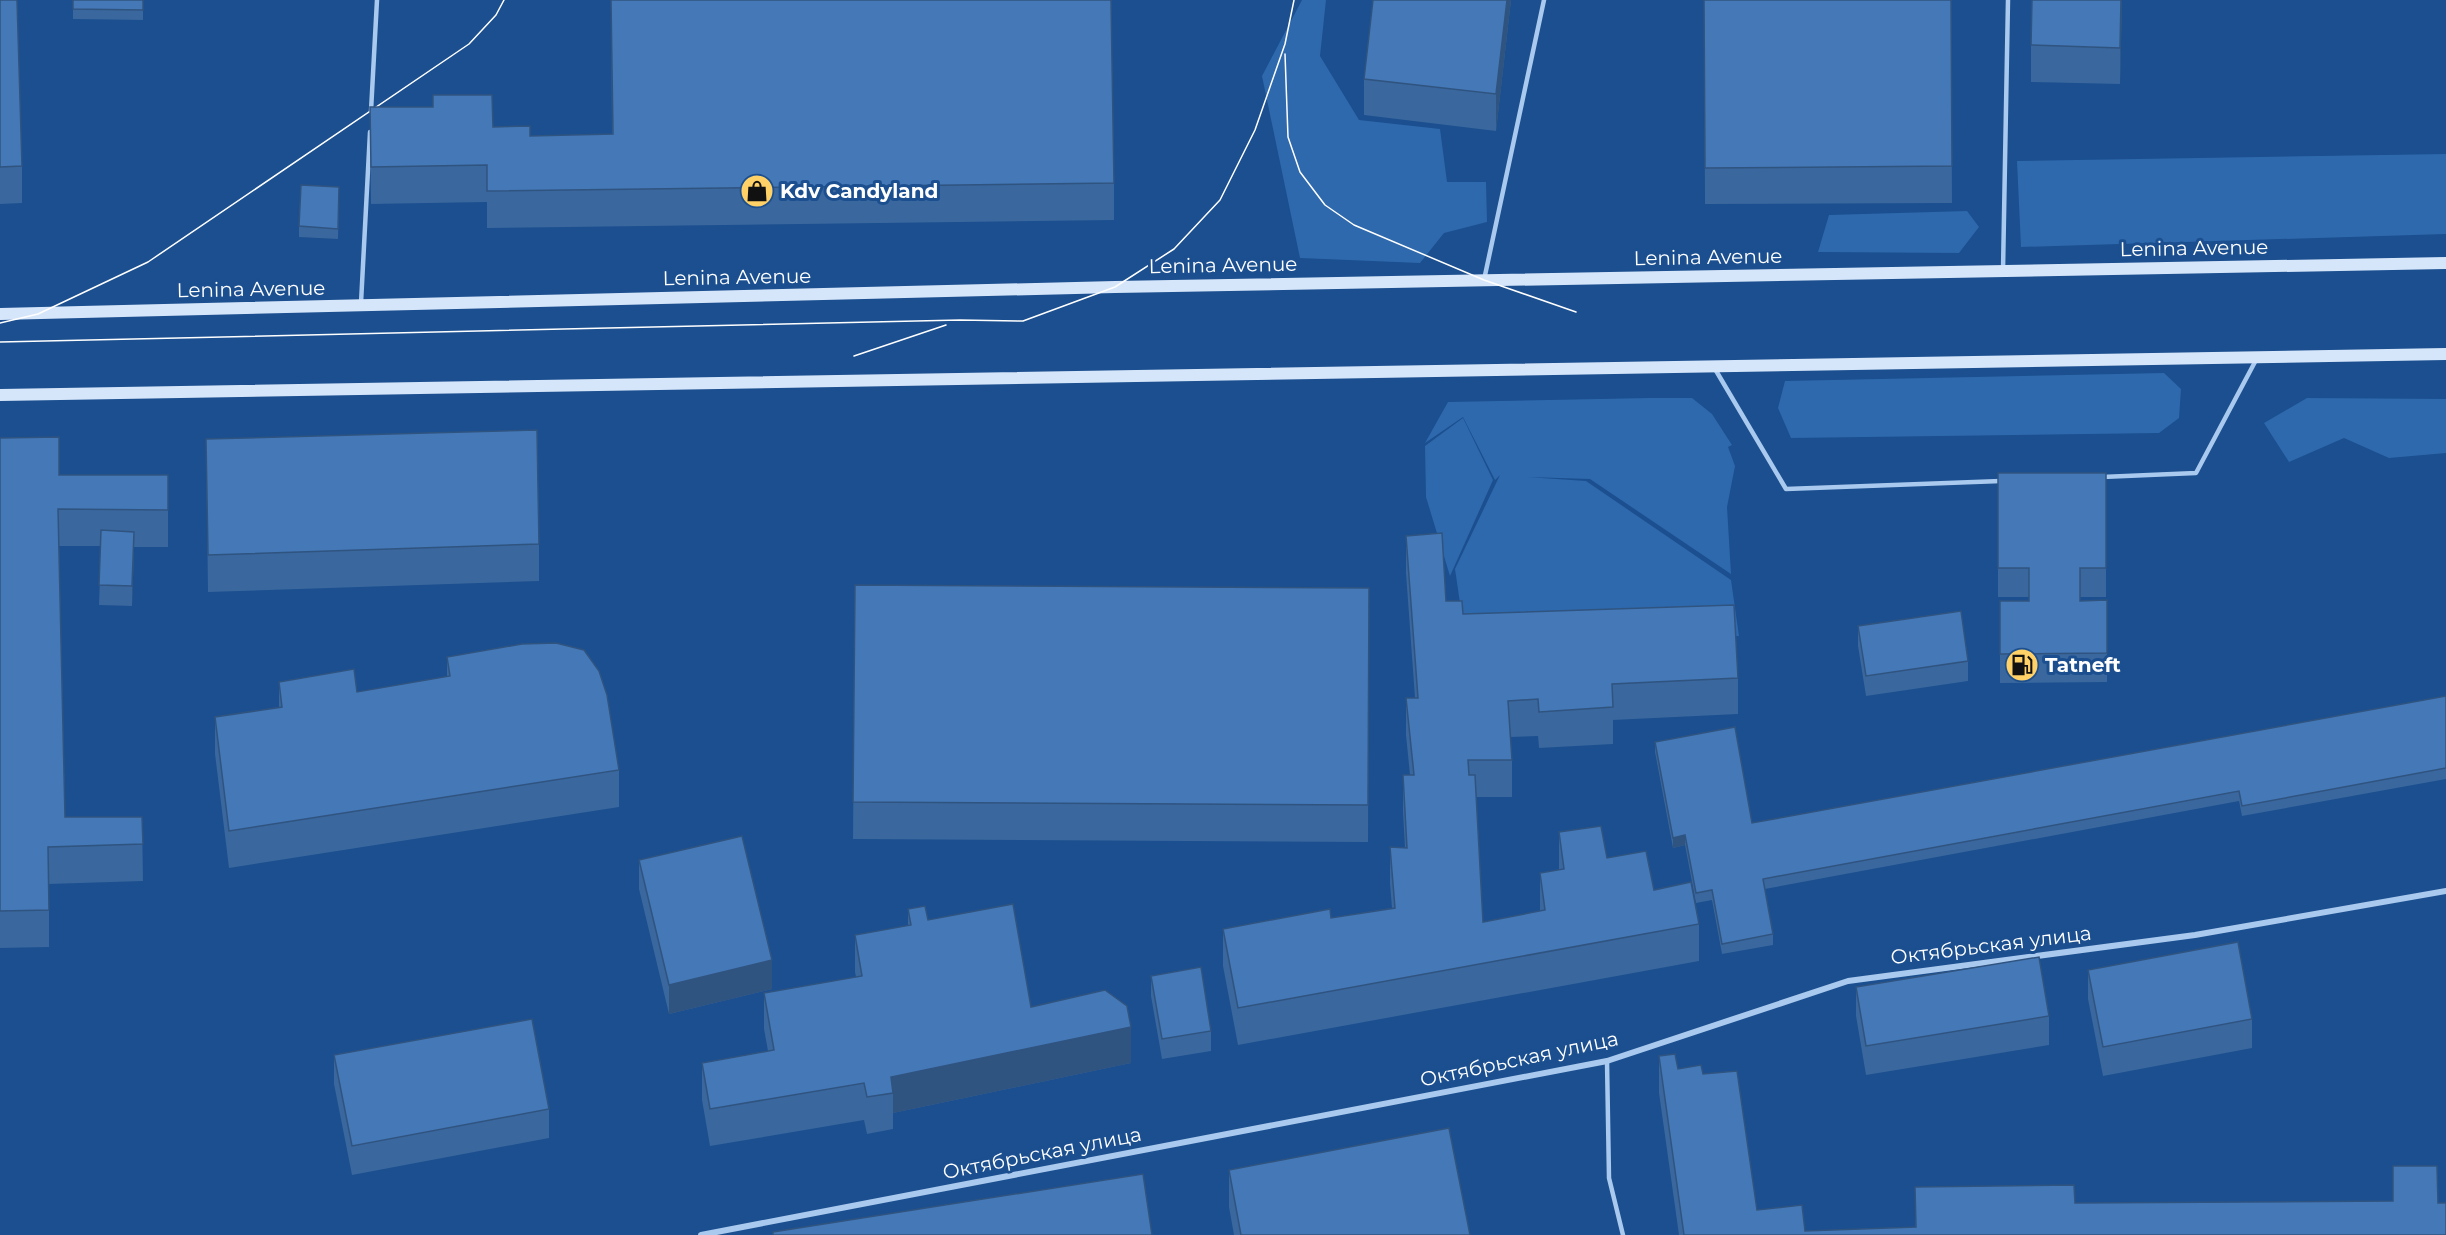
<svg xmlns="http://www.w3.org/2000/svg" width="2446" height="1235" font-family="Montserrat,sans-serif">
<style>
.green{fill:#2e69ad}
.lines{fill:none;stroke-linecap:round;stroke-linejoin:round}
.lane{stroke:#a9c9ee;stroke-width:4.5}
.street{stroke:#a9c9ee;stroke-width:6}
.secondary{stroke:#d6e6fa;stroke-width:12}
.tram{stroke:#fff;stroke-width:1.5}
.wall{fill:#3a679d}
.shaded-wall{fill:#305480}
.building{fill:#4478b7;stroke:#305480;stroke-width:1.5}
.labels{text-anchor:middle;stroke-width:6;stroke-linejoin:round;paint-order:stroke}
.poi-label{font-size:20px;font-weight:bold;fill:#fff;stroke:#1b4f8f;text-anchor:start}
.street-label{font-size:20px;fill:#fff;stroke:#1b4f8f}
</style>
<rect width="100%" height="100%" fill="#1b4f8f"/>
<!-- green -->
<path class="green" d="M 1302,0 L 1326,0 L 1320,56 L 1359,120 L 1440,129 L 1447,182 L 1486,182 L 1487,222 L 1444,233 L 1420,263 L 1300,258 L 1262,76 Z
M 2446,154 L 2446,234 L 2021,247 L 2017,161 Z
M 1967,211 L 1979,227 L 1959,253 L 1818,252 L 1829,215 Z
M 2164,373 L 2181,389 L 2179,418 L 2159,433 L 1791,438 L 1778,408 L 1785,381 Z
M 1649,398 L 1692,398 L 1712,414 L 1732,445 L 1728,447 L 1735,466 L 1727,507 L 1731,574 L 1590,479 L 1527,477 L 1586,481 L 1731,580 L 1739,636 L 1466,644 L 1455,569 L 1500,475 L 1495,480 L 1463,417 L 1425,443 L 1448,402 Z
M 2307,398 L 2446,399 L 2446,453 L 2389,458 L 2344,438 L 2289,462 L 2264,423 Z
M 1463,418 L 1493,480 L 1450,576 L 1426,497 L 1425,446 Z"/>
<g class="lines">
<!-- lane -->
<path class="lane" d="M 371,111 L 377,0
M 2003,271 L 2008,0
M 1484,280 L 1544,0
M 361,303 L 370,132
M 1715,369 L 1786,489 L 2001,481
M 2102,477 L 2196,473 L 2256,360
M 1607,1061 L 1609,1178 L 1623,1235"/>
<!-- street -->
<path class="street" d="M 701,1235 L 1607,1061 L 1848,981 L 2195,935 L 2446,891"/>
<!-- secondary -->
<path class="secondary" d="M 0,314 L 1115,287 L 2446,263
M 0,395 L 2446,354"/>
<!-- tram -->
<path class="tram" d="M 1285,54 L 1288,137 L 1300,172 L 1325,205 L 1354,225 L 1484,280 L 1576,312
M 0,323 L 38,314 L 148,262 L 469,44 L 496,15 L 504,0
M 0,342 L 960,320 L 1023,321 L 1115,287 L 1174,249 L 1220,200 L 1255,130 L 1285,44 L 1294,0
M 854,356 L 946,325"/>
</g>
<!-- wall -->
<path class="wall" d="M 0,0 L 22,166 L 22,203 L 0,204 Z
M 73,0 L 143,0 L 143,20 L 73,19 Z
M 611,0 L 1114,183 L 1114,220 L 487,228 L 487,202 L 371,204 L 370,107 L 493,127 L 530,136 L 612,135 Z
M 1373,0 L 1511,0 L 1496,131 L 1364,115 L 1364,79 Z
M 1704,0 L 1951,0 L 1952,203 L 1705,204 Z
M 2122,0 L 2120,84 L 2031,82 L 2031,45 Z
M 339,198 L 338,239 L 299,237 L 299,226 Z
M 0,438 L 59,475 L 168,475 L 168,547 L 134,547 L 132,606 L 99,605 L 101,546 L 59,546 L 65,817 L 142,817 L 143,881 L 49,884 L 49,947 L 0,948 Z
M 206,439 L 539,544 L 539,581 L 208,592 Z
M 1998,473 L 2106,473 L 2106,597 L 2080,597 L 2080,601 L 2107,600 L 2107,682 L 2000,683 L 2000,601 L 2029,601 L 2029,597 L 1998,597 Z
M 1406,536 L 1446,601 L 1463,614 L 1738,678 L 1738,714 L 1613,720 L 1613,744 L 1539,748 L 1538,736 L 1510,737 L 1512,760 L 1512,797 L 1476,797 L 1483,922 L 1540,912 L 1540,873 L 1559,870 L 1559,832 L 1607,858 L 1654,890 L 1699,924 L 1699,961 L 1238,1045 L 1223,966 L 1223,929 L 1331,918 L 1392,908 L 1390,884 L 1390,847 L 1405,848 L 1403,812 L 1403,775 L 1410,775 L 1406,735 L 1406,698 L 1415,698 L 1406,573 Z
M 855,585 L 1369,588 L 1368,842 L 853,839 Z
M 1858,626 L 1968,661 L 1968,681 L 1866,696 L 1858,646 Z
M 447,657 L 619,770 L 619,807 L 229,868 L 215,754 L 215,717 L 279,707 L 279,682 L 357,692 L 447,677 Z
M 2446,696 L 2446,779 L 2242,816 L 2239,801 L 1765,889 L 1773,934 L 1773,945 L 1722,954 L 1712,900 L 1696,903 L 1685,845 L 1673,848 L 1655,752 L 1655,742 L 1752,823 Z
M 639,860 L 772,989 L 669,1014 L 639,889 Z
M 908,909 L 928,920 L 1031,1007 L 1131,1063 L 893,1113 L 893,1129 L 867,1134 L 864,1120 L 710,1146 L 702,1100 L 702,1063 L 768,1051 L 764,1029 L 764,993 L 856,977 L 855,972 L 855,935 L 908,926 Z
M 2088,970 L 2252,1019 L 2252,1048 L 2103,1076 L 2088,999 Z
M 1151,976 L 1211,1031 L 1211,1051 L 1162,1059 L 1151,996 Z
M 1856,987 L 2049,1016 L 2049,1045 L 1866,1075 L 1856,1016 Z
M 334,1055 L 549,1109 L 549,1138 L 352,1175 L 334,1084 Z
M 1659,1056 L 1678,1069 L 1703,1074 L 1757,1210 L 1805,1231 L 1915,1227 L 1915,1187 L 2075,1203 L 2438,1203 L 2446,1235 L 1679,1235 L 1659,1093 Z
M 1229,1170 L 1470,1235 L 1234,1235 L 1229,1207 Z"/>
<!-- shaded-wall -->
<path class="shaded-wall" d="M 1507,0 L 1511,0 L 1496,131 L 1496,94 Z
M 2121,0 L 2122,0 L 2120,84 L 2120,48 Z
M 134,532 L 134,552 L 132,606 L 132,586 Z
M 1685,835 L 1685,845 L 1673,848 L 1673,838 Z
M 772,960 L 772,989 L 669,1014 L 669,985 Z
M 1131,1027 L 1131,1063 L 893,1113 L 893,1093 L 891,1077 Z"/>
<!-- building -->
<path class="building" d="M 0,0 L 17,0 L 22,166 L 0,167 Z
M 73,0 L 143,0 L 143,10 L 73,9 Z
M 611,0 L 1111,0 L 1114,183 L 487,191 L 487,165 L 371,167 L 370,107 L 433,107 L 433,95 L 492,95 L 493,127 L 530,126 L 530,136 L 613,134 Z
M 1373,0 L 1507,0 L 1496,94 L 1364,79 Z
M 1704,0 L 1951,0 L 1952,166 L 1705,168 Z
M 2032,0 L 2121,0 L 2120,48 L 2031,45 Z
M 301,185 L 339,187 L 338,229 L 299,226 Z
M 537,430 L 539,544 L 208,555 L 206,439 Z
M 59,437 L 59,475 L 168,475 L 168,510 L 58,509 L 65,817 L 142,817 L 143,844 L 48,847 L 49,910 L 0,911 L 0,438 Z
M 1998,473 L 2106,473 L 2106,568 L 2080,568 L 2080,601 L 2107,600 L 2107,653 L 2000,654 L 2000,601 L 2029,601 L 2029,568 L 1998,568 Z
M 101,530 L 134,532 L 132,586 L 99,585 Z
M 1442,533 L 1446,601 L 1462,601 L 1463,614 L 1734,605 L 1738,678 L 1612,684 L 1613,707 L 1539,712 L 1538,699 L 1508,701 L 1512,760 L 1468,760 L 1469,775 L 1475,775 L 1483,922 L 1545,910 L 1540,873 L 1564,869 L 1559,832 L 1601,826 L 1607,858 L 1646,851 L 1654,890 L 1691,882 L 1699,924 L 1238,1008 L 1223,929 L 1330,909 L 1331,918 L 1395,908 L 1390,847 L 1407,848 L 1403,775 L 1414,775 L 1406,698 L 1418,698 L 1406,536 Z
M 855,585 L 1369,588 L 1368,805 L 853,802 Z
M 1961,611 L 1968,661 L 1866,676 L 1858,626 Z
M 556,643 L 584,650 L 599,671 L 607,695 L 619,770 L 229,831 L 215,717 L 282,707 L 279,682 L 354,669 L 357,692 L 450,676 L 447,657 L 522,644 Z
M 2446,696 L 2446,768 L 2242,806 L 2239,791 L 1763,879 L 1773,934 L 1722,944 L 1712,890 L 1696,893 L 1685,835 L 1673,838 L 1655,742 L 1735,727 L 1752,823 Z
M 742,836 L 772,960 L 669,985 L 639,860 Z
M 1013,904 L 1031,1007 L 1105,990 L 1127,1006 L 1131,1027 L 891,1077 L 893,1093 L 867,1097 L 864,1083 L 710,1109 L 702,1063 L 774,1050 L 764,993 L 862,976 L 855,935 L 911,925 L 908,909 L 925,906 L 928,920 Z
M 2238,942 L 2252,1019 L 2103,1047 L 2088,970 Z
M 2039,957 L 2049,1016 L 1866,1046 L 1856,987 Z
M 1201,967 L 1211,1031 L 1162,1039 L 1151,976 Z
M 532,1019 L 549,1109 L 352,1146 L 334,1055 Z
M 1675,1054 L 1678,1069 L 1701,1065 L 1703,1074 L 1737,1071 L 1757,1210 L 1802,1205 L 1805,1231 L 1916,1227 L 1915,1187 L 2074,1185 L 2075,1203 L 2393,1201 L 2393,1166 L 2437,1166 L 2438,1203 L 2446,1203 L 2446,1235 L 1684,1235 L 1659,1056 Z
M 1449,1128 L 1470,1235 L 1241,1235 L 1229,1170 Z
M 1143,1174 L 1152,1235 L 773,1235 L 773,1232 Z"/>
<!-- icons -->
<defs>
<g id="shop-disc" transform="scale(1.725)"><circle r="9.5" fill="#ffd166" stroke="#1b4f8f"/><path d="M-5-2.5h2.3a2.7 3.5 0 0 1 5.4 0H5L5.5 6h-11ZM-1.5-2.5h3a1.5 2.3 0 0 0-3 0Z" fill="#111"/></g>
<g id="fuel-disc" transform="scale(1.725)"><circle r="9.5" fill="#ffd166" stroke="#1b4f8f"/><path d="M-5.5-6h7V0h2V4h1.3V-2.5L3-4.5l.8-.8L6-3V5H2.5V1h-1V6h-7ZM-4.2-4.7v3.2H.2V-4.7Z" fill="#111"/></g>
</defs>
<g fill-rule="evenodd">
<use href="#shop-disc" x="757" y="191"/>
<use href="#fuel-disc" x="2022" y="665"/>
</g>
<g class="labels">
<!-- poi labels -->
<g class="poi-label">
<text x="780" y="198">Kdv Candyland</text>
<text x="2045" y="672">Tatneft</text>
</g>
<!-- street labels -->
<g class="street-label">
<text transform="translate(2194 248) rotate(-1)" y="7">Lenina Avenue</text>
<text transform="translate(1708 257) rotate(-1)" y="7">Lenina Avenue</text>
<text transform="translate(1223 265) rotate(-1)" y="7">Lenina Avenue</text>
<text transform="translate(737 277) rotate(-1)" y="7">Lenina Avenue</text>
<text transform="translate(251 289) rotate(-1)" y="7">Lenina Avenue</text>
<text transform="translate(1991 945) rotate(-7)" y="7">Октябрьская улица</text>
<text transform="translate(1519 1059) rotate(-12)" y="7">Октябрьская улица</text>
<text transform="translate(1042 1153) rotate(-11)" y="7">Октябрьская улица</text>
</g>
</g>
</svg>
